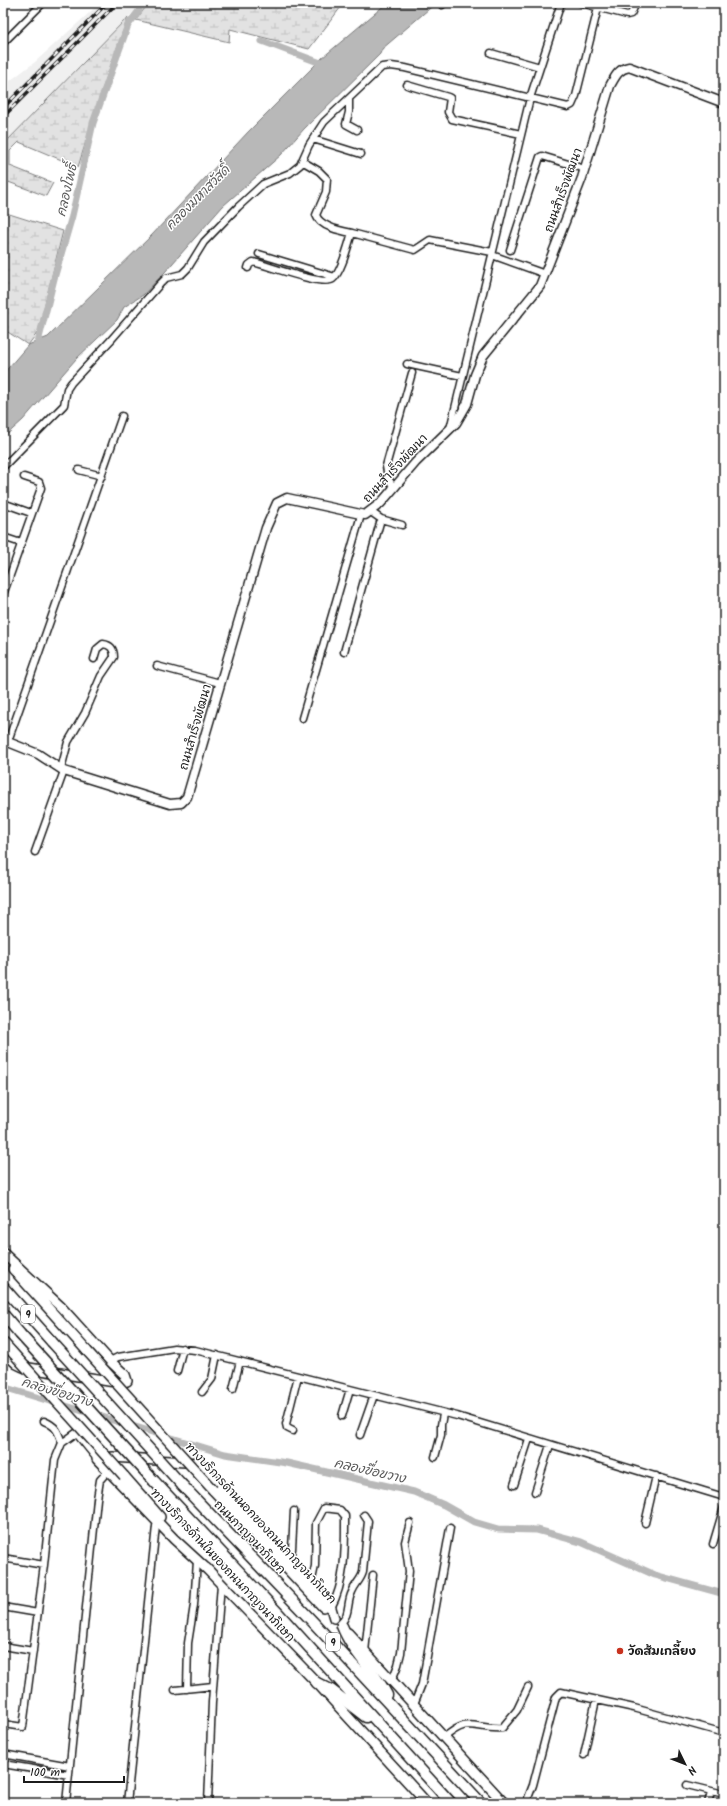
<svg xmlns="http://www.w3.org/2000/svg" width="727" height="1806" font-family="Kalam,'Playpen Sans Thai',sans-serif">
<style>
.built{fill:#f0f0f0}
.wetland{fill:url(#wetland-marsh);stroke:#7f7f7f}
.water{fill:#b8b8b8;stroke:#7a7a7a}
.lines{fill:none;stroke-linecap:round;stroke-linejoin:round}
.canal{stroke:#b8b8b8;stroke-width:7}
.minor-casing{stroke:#1c1c1c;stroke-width:9}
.tertiary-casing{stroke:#1c1c1c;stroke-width:11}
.secondary-casing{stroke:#1c1c1c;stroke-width:12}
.trunk-casing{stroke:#1c1c1c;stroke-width:13}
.minor{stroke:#fff;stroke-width:6}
.tertiary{stroke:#fff;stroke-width:8}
.secondary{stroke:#fff;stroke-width:9}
.trunk{stroke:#fff;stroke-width:10}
.rail-casing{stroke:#1c1c1c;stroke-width:3.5}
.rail{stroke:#fff;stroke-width:2;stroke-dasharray:6;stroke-linecap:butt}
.secondary-bridge-casing{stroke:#1c1c1c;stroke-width:12;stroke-linecap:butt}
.trunk-bridge-casing{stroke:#1c1c1c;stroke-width:13;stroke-linecap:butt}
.secondary-bridge{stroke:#fff;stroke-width:9}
.trunk-bridge{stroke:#fff;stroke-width:10}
.poi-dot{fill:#c8321e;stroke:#fff;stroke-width:1.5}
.labels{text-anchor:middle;stroke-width:3;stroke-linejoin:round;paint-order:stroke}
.shield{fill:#fff;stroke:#606060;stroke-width:1}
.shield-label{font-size:11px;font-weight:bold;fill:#1c1c1c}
.street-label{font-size:12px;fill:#1c1c1c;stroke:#fff}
.poi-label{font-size:12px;font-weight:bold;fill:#1c1c1c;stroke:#fff;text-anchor:start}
.water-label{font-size:13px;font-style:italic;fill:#5a5a5a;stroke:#fff}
</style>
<defs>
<pattern id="wetland-marsh" width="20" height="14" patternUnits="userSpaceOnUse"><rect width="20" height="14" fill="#e2e2e2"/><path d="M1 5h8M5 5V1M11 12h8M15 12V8" fill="none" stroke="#c1c1c1"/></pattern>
</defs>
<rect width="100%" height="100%" fill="#fff"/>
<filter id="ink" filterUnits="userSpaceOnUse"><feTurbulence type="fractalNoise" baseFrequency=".025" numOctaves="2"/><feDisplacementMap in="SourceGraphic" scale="8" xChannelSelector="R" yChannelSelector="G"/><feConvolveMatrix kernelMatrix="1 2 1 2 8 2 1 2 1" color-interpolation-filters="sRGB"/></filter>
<g filter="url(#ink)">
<!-- built -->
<path class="built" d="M 100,3 L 142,3 L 3,145 L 3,86 L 35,62 Z"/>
<!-- wetland -->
<path class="wetland" d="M 147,3 L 344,3 L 309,49 L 230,29 L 229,42 L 136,20 L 148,4 Z
M 128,17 L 103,87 L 78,167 L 19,142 L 10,151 L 10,166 L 53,183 L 46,196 L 3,180 L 3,145 Z
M 3,212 L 63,231 L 38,332 L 28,345 L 3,329 Z"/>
<!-- water -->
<path class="water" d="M 387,3 L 436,3 L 382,49 L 380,54 L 304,129 L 281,155 L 223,206 L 165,272 L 143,295 L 124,307 L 117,320 L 76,359 L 23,420 L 3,438 L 3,374 L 28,345 L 48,337 L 152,235 L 248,132 L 322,58 Z"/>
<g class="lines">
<!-- canal -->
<path class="canal" d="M 262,41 L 326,65
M 36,350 L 55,275 L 72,216 L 93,123 L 128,25 L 139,11 L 140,3
M 3,1387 L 225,1454 L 287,1463 L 414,1492 L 444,1505 L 474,1522 L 498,1529 L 537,1530 L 581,1542 L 655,1575 L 724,1594"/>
<!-- minor casing -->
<g class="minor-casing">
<path id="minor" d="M 581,3 L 627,15 L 631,14 L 636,3
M 442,5 L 444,3
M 3,43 L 43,3
M 491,53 L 540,67
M 407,85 L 448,97 L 450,98 L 448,112 L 452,119 L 521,134
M 349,100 L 349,112 L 346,124 L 357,130
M 313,139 L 361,154
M 352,233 L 415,250 L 430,240 L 492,252
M 510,250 L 540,157 L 542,156 L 585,169
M 259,254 L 335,277
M 492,255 L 545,274
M 248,268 L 249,265 L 253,262 C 267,265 324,287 333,279 C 342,271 348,245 352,233 C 341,231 320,227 316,215 L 326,192 L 327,179 L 319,171 L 302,161
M 407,364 L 462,376
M 450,429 L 530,98 L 561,3
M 3,467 L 64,405 L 67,389 L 71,383 L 110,341 L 160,284 L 166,278 L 182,274 L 188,268 L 204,242 L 238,207 L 263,184 L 290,173 L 300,165 L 309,145 L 324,122 L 382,67 L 391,66 L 405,68 L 568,107 L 572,105 L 576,96 L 598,8
M 79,470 L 102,476
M 394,488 L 388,478 L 386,466 L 412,373
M 3,503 L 31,513
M 371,512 L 381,519 L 402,525
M 3,537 L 21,543
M 3,595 L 41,488 L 39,482 L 24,477
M 344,652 L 381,519
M 157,666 L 220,683
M 302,718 L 361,515
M 8,741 L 122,416
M 61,769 L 68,742 L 85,713 L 101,676 L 114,657 C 114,649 111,645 103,644 L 97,649 L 94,659
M 35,852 L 64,771
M 110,1361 L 118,1357 L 174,1348 L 195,1350 L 457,1416 L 724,1497
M 177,1371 L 183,1348
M 233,1389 L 240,1361
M 202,1392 L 212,1379 L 217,1355
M 342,1416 L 350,1389
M 44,1421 C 56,1426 58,1431 62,1443
M 293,1431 L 287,1428 L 286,1424 L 298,1376
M 360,1435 L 374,1395
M 435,1457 L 441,1435 L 441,1425 L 443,1414
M 514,1485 L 529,1439
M 535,1492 L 550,1445
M 645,1523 L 656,1476
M 713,1544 L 724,1507
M 3,1558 L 44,1565
M 289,1560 L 292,1549 L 294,1511
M 311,1584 L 315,1566 L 316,1523 L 324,1508 L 340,1510 L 345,1516 C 345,1547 346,1581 331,1608
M 3,1607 L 38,1613
M 340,1624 C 351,1614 346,1604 352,1592 C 355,1584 361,1580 363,1572 L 368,1521 L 364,1515
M 3,1646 L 33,1651
M 365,1652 L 373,1575
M 392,1680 L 398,1665 L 401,1653 L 409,1571 L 405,1542 L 410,1523
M 187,1689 L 188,1643 L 194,1605 L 197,1561
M 175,1690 L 213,1686
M 414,1704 L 422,1684 L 450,1528
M 3,1724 L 23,1727 L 44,1565 L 55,1460 L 62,1443 L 76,1433 L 97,1459
M 444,1738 C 470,1715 474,1730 502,1728 L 517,1710 L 528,1687
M 3,1754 L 70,1766
M 584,1755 L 596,1700
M 3,1764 L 69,1775
M 687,1785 L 724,1794
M 66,1803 L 97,1499 L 100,1480 L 108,1471
M 127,1803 L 156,1526 L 158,1523
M 208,1803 L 212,1702 L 221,1584
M 526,1803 L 533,1785 L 556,1697 L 561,1692 L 634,1708 L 724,1733
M 708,1803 L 711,1792"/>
</g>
<!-- tertiary casing -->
<g class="tertiary-casing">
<path id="tertiary" d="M 3,740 L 38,754 L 64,771 L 170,804 L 181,803 L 187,797 L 266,528 L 277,503 L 287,498 L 365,515 L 381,503 L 416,462 L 456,423 L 467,404 L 475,375 L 483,356 L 540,286 L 582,178 L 610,86 C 615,77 618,69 629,67 L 724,103"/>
</g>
<!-- secondary casing -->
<g class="secondary-casing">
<path id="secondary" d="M 3,1253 L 61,1307 L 110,1361 L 125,1375 L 127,1381 L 121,1383 L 23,1367 L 17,1364 L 3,1351
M 13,1269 L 87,1351
M 124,1476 L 160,1517
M 213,1490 L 323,1607
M 206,1568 L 317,1683 L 427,1803
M 210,1572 L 174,1539 L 97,1459 L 113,1457 L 199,1463 L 311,1584 L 331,1608 L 334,1618
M 348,1633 L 504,1803"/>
</g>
<!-- trunk casing -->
<g class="trunk-casing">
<path id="trunk" d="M 3,1287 L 52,1342
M 3,1314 L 20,1334
M 154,1481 L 278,1613 L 451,1803
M 182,1485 L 313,1622 L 481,1803
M 342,1626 C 352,1652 374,1670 387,1695
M 317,1683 L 331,1690 L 366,1717"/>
</g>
<!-- minor -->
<use href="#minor" class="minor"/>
<!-- tertiary -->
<use href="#tertiary" class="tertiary"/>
<!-- secondary -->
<use href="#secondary" class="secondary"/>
<!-- trunk -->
<use href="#trunk" class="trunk"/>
<!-- rail casing -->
<g class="rail-casing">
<path id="rail" d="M 3,108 L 107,3
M 3,117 L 117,3"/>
</g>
<!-- rail -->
<use href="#rail" class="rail"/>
<!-- secondary-bridge casing -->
<g class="secondary-bridge-casing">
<path id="secondary-bridge" d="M 3,1342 L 124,1476
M 87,1351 L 213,1490"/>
</g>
<!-- trunk-bridge casing -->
<g class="trunk-bridge-casing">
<path id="trunk-bridge" d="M 20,1334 L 154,1481
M 52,1342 L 182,1485"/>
</g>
<!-- secondary-bridge -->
<use href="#secondary-bridge" class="secondary-bridge"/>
<!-- trunk-bridge -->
<use href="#trunk-bridge" class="trunk-bridge"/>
</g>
</g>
<!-- markers -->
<circle class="poi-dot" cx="620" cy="1651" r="4"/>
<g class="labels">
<!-- shield labels -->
<g class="shield">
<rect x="21" y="1305" width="14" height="18" rx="3"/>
<rect x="326" y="1633" width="14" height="18" rx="3"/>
</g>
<g class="shield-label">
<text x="28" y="1318">9</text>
<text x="333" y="1646">9</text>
</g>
<!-- street labels -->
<g class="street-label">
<text transform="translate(563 190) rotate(-70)" y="4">ถนนสำเร็จพัฒนา</text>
<text transform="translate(395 468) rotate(-47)" y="4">ถนนสำเร็จพัฒนา</text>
<text transform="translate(195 727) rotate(-74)" y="4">ถนนสำเร็จพัฒนา</text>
<text transform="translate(261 1523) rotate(47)" y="4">ทางบริการด้านนอกของถนนกาญจนาภิเษก</text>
<text transform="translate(250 1537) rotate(46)" y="4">ถนนกาญจนาภิเษก</text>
<text transform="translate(223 1565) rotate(47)" y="4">ทางบริการด้านในของถนนกาญจนาภิเษก</text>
</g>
<!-- poi labels -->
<g class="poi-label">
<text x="628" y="1655">วัดส้มเกลี้ยง</text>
</g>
<!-- water labels -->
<g class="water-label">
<text transform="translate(66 190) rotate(-77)" y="5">คลองโพธิ์</text>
<text transform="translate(197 197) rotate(-45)" y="5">คลองมหาสวัสดิ์</text>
<text transform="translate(57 1391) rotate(17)" y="5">คลองขื่อขวาง</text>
<text transform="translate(370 1470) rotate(13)" y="5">คลองขื่อขวาง</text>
</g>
</g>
<!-- margin -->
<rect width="727" height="1806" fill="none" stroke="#fff" stroke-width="16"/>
<rect x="8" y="8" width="711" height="1790" fill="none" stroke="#1c1c1c" stroke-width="1.5" filter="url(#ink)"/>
<!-- north arrow -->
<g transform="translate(685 1764) rotate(133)" stroke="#ffffff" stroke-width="3" paint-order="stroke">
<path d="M0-3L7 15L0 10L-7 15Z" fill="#1c1c1c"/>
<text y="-6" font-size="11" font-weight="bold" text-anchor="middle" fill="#1c1c1c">N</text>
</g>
<!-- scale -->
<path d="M24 1776v6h100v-6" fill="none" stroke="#1c1c1c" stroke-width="2"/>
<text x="30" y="1776" font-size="12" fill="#1c1c1c" stroke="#ffffff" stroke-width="3" paint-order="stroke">100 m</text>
</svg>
